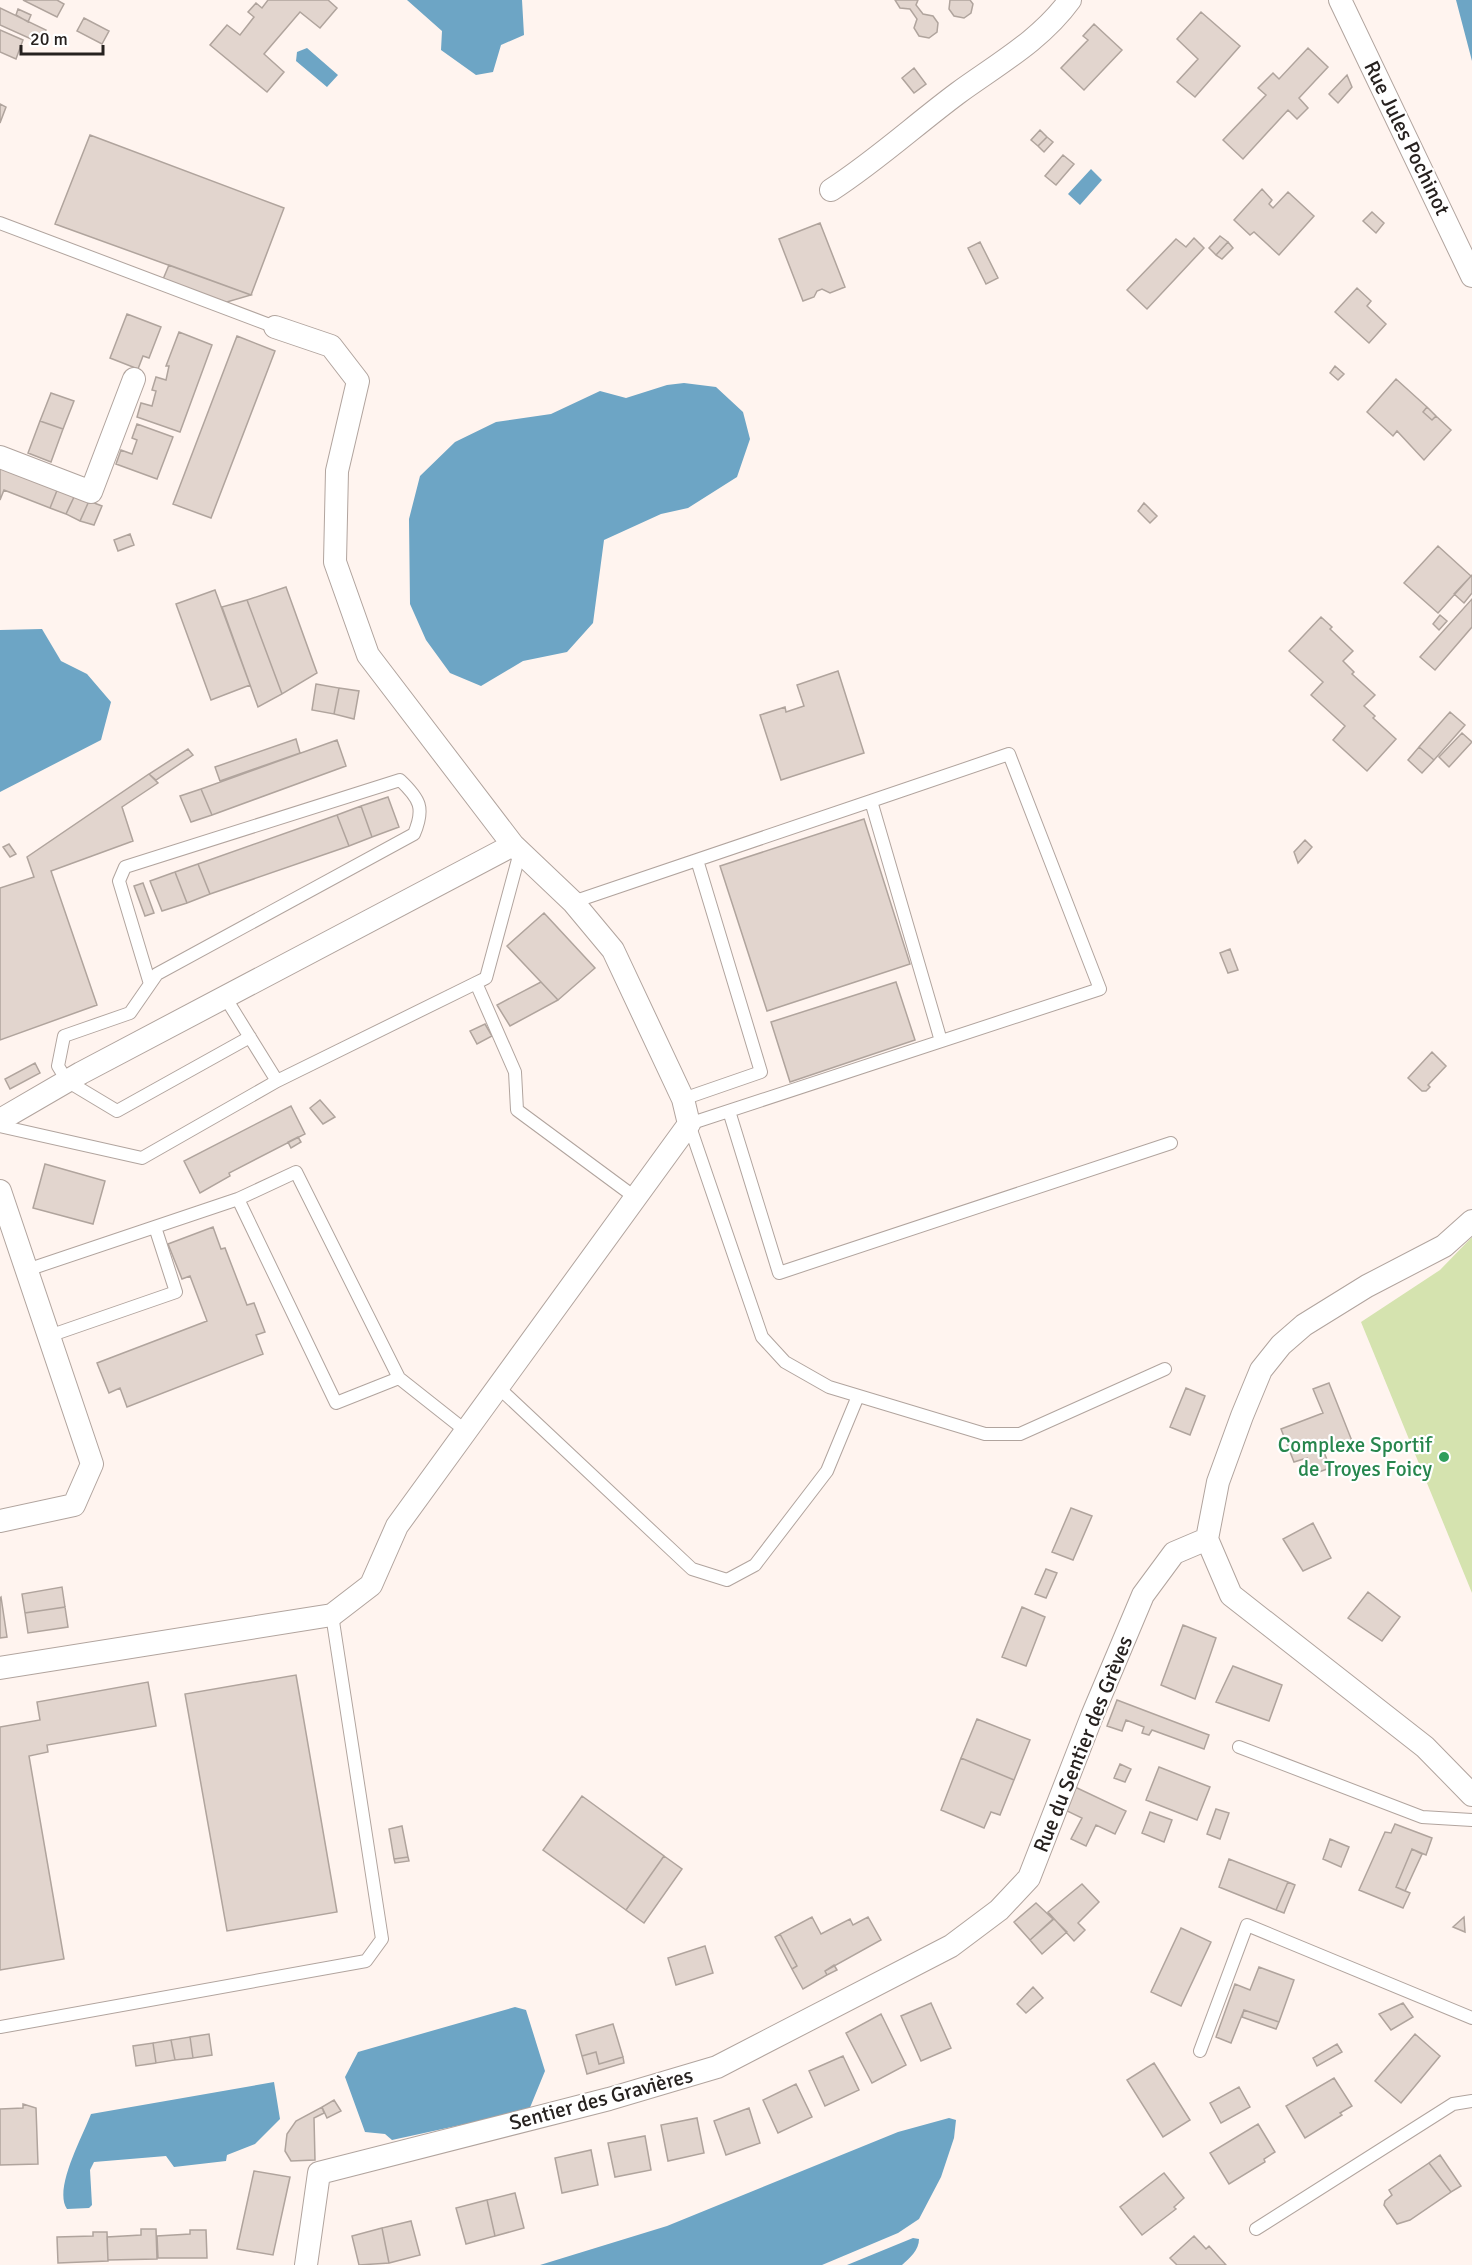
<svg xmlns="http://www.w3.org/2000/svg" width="1472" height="2265" font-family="Signika,sans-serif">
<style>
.green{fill:#d5e3af}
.water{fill:#6da5c5}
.building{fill:#e2d5ce;stroke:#b0a49d;stroke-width:1.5}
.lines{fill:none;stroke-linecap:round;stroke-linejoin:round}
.lane-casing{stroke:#b1a49e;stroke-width:14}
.street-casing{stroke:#b1a49e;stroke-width:24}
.lane{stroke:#fff;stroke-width:12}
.street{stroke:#fff;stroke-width:22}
.leisure-dot{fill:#2e9e5b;stroke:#fff;stroke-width:2}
.labels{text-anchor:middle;stroke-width:4.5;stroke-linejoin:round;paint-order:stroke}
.street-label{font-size:21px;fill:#26211f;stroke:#fff}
.leisure-label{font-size:21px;fill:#27864d;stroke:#fff;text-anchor:end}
</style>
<rect width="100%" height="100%" fill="#fff4ef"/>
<!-- green -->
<path class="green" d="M 1472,1237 L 1472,1593 L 1361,1322 L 1440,1270 Z"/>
<!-- water -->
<path class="water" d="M 407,0 L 522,0 L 524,35 L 501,45 L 493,72 L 476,75 L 441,50 L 442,31 Z
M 1456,0 L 1472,0 L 1472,61 Z
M 307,48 L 338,75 L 327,87 L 296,61 L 297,52 Z
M 1091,169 L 1102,180 L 1080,205 L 1068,194 Z
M 684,383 L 716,387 L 743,412 L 750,439 L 737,477 L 688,508 L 661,514 L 604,540 L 593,623 L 567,652 L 523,661 L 481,686 L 450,673 L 426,640 L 410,604 L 409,519 L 420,476 L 455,442 L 496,422 L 551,414 L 600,391 L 626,398 L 667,385 Z
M 42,629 L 61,661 L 87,674 L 111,702 L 101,740 L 0,792 L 0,630 Z
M 515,2007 L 526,2010 L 545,2071 L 529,2110 L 392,2140 L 385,2134 L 365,2132 L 345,2077 L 358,2052 Z
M 274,2082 L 280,2119 L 255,2144 L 227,2155 L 226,2161 L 174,2167 L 166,2156 L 94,2162 L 90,2170 L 92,2205 L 89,2208 L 67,2209 C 53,2189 83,2136 91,2114 Z
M 949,2118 L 956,2120 L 954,2138 L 941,2177 L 919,2219 L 898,2233 L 822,2265 L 540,2265 L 667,2226 L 898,2132 Z
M 913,2238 L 919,2239 C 919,2250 910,2258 902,2265 L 847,2265 Z"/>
<!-- building -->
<path class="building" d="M 23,0 L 57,0 L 64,4 L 57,17 Z
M 268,0 L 328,0 L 337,8 L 320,28 L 300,12 L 264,54 L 284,72 L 267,92 L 210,45 L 227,25 L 240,35 L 254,17 L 248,12 L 256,3 L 262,8 Z
M 895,0 L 918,0 L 916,5 L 923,14 L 933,16 L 938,23 L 937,32 L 929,38 L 919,36 L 914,28 L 917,19 L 910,9 L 900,8 Z
M 950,0 L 970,0 L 973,4 L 971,13 L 964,18 L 954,16 L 949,9 Z
M 0,8 L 46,30 L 40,43 L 0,25 Z
M 18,9 L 31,15 L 28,22 L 16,15 Z
M 1201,12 L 1240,46 L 1195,97 L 1177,82 L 1198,59 L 1177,39 Z
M 84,18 L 109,31 L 102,44 L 77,31 Z
M 1094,24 L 1122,50 L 1084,90 L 1061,68 L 1088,40 L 1083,36 Z
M 0,30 L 23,40 L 16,59 L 0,52 Z
M 1308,48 L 1328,67 L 1299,98 L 1308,108 L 1297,119 L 1288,110 L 1243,159 L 1223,140 L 1266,95 L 1258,88 L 1273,73 L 1279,79 Z
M 914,68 L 926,84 L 914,93 L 902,78 Z
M 1347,75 L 1352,87 L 1338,103 L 1329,94 Z
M 0,104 L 6,107 L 0,123 Z
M 1040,130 L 1047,137 L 1038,146 L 1031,140 Z
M 90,135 L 284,208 L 251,295 L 55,224 Z
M 1047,137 L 1053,142 L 1044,152 L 1038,146 Z
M 1063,155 L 1074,164 L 1056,185 L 1045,176 Z
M 1262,189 L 1272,200 L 1269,204 L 1273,208 L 1288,192 L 1314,216 L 1279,255 L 1254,232 L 1250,235 L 1234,220 Z
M 1372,212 L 1384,223 L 1376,233 L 1363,221 Z
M 820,223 L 845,287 L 830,293 L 822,289 L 817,291 L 814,297 L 803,301 L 779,239 Z
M 1220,236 L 1228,242 L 1216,255 L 1209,248 Z
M 1194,238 L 1204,248 L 1147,309 L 1127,290 L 1176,239 L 1186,247 Z
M 980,242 L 998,278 L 986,284 L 968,248 Z
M 1228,242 L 1233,248 L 1222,259 L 1216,255 Z
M 169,265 L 251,295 L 220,304 L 161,284 Z
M 1357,288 L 1371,301 L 1367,306 L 1386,324 L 1369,343 L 1335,312 Z
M 127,314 L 161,327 L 149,358 L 143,356 L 138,369 L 110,358 Z
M 179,332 L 212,345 L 180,432 L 137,417 L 141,403 L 152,406 L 156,391 L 152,390 L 156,377 L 166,380 L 169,366 L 166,366 Z
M 237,336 L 275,351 L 211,518 L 173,504 Z
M 1335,366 L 1344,374 L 1338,380 L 1330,373 Z
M 1396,379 L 1427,407 L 1423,412 L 1432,420 L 1436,416 L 1451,430 L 1424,460 L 1397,431 L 1393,436 L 1367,412 Z
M 51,393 L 74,401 L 63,429 L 40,421 Z
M 1427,407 L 1436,416 L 1432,420 L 1423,412 Z
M 40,421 L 63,429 L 51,462 L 28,453 Z
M 137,424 L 173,437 L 157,479 L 116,464 L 121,450 L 132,454 L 137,440 L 132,438 Z
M 0,466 L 58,488 L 50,508 L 4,490 L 0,500 Z
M 58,488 L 75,495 L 66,514 L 50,508 Z
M 75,495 L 89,501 L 80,521 L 66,514 Z
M 89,501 L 102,506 L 94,525 L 80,521 Z
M 1144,503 L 1157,516 L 1150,523 L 1138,511 Z
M 130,534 L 134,545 L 118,551 L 114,540 Z
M 1438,546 L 1471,576 L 1438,613 L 1404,583 Z
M 1472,575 L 1472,593 L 1464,603 L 1454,594 Z
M 286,587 L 317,673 L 282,694 L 247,600 Z
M 215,590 L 250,685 L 211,700 L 176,604 Z
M 1472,599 L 1472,627 L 1435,670 L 1420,657 Z
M 247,600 L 282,694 L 258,707 L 222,607 Z
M 1440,615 L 1447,621 L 1439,630 L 1433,624 Z
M 1321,617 L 1332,627 L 1330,629 L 1353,651 L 1343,661 L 1354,672 L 1352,674 L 1375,695 L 1364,706 L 1375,716 L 1373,718 L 1396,739 L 1367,771 L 1333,740 L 1345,726 L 1311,695 L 1323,682 L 1289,651 Z
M 838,671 L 864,753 L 781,780 L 760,715 L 785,707 L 786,712 L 804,706 L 797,685 Z
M 316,684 L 339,688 L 334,714 L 312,710 Z
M 339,688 L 359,691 L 354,719 L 334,714 Z
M 1450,712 L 1465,725 L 1434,760 L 1419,747 Z
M 1462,733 L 1472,742 L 1449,767 L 1439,757 Z
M 296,739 L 300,753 L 220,781 L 215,767 Z
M 337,740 L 346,766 L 212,815 L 201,789 Z
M 1419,747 L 1434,760 L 1422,773 L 1408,760 Z
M 188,749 L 193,755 L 156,780 L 149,774 Z
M 149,774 L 158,783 L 122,807 L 133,841 L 51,871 L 97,1005 L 0,1040 L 0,888 L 34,877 L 27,857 Z
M 201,789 L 212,815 L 191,822 L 180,796 Z
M 388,797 L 399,827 L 372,837 L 361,806 Z
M 361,806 L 372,837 L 349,846 L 337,815 Z
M 337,815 L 349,846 L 210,894 L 198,864 Z
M 864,819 L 910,964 L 767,1011 L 720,866 Z
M 1305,840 L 1312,847 L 1298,863 L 1294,852 Z
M 9,844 L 16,854 L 10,857 L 3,847 Z
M 198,864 L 210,894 L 187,903 L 175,872 Z
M 175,872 L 187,903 L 162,911 L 150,881 Z
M 143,883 L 154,913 L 145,916 L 134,886 Z
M 544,913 L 595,968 L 558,1000 L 507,946 Z
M 1230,949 L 1238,970 L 1228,973 L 1220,953 Z
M 541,982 L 558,1000 L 510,1026 L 497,1005 Z
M 896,982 L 915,1040 L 790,1082 L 771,1022 Z
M 485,1024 L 492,1036 L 477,1044 L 470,1031 Z
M 1432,1052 L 1446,1066 L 1428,1085 L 1430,1087 L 1426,1091 L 1422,1091 L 1408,1078 Z
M 35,1063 L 40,1073 L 10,1089 L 5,1079 Z
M 320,1100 L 335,1117 L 323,1124 L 310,1108 Z
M 291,1106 L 305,1134 L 229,1173 L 230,1176 L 200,1193 L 184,1161 Z
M 298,1137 L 301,1142 L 291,1148 L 288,1142 Z
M 45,1164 L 105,1181 L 93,1224 L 33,1208 Z
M 213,1227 L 221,1249 L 225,1248 L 247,1305 L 254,1303 L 265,1332 L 256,1335 L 263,1354 L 127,1407 L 120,1388 L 109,1393 L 97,1363 L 207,1321 L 190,1276 L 182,1279 L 168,1244 Z
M 1329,1383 L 1352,1441 L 1324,1452 L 1330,1468 L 1313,1474 L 1307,1458 L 1294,1462 L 1281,1429 L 1323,1413 L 1313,1389 Z
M 1186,1388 L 1205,1396 L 1190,1435 L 1170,1427 Z
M 1071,1508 L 1092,1516 L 1073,1560 L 1052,1552 Z
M 1313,1523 L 1331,1558 L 1303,1571 L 1283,1539 Z
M 1046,1569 L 1057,1573 L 1046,1598 L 1035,1594 Z
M 62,1587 L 65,1607 L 25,1613 L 22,1594 Z
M 1368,1592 L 1400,1617 L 1382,1641 L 1348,1618 Z
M 1,1597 L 7,1637 L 0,1638 L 0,1598 Z
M 65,1607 L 68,1627 L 28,1633 L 25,1613 Z
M 1022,1607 L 1045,1617 L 1026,1666 L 1002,1657 Z
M 1183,1625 L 1216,1638 L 1195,1699 L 1161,1685 Z
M 1233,1666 L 1282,1685 L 1269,1721 L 1216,1702 Z
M 296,1675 L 337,1912 L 227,1931 L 185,1694 Z
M 148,1682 L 156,1726 L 47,1745 L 48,1752 L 29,1756 L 64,1959 L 0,1970 L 0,1727 L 40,1720 L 37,1702 Z
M 1117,1700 L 1209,1735 L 1204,1749 L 1152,1730 L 1149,1735 L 1142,1733 L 1144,1727 L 1126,1720 L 1122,1731 L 1107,1726 Z
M 977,1719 L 1030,1740 L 1014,1780 L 961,1758 Z
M 961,1758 L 1014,1780 L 1000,1815 L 991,1812 L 984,1828 L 941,1810 Z
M 1120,1764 L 1131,1769 L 1125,1782 L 1114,1778 Z
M 1159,1767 L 1210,1787 L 1197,1820 L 1146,1800 Z
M 1075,1787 L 1126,1811 L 1115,1834 L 1096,1825 L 1086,1846 L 1071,1839 L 1082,1818 L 1065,1810 Z
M 582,1796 L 664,1856 L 626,1910 L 543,1850 Z
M 1216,1809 L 1229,1813 L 1220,1839 L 1207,1834 Z
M 1150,1812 L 1172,1820 L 1164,1842 L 1142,1833 Z
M 1395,1824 L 1432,1838 L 1426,1855 L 1412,1849 L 1396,1887 L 1410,1893 L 1403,1908 L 1359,1890 L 1385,1832 L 1391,1833 Z
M 402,1826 L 408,1857 L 394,1859 L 389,1829 Z
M 1330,1839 L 1349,1847 L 1341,1867 L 1323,1859 Z
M 1412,1849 L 1422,1854 L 1405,1891 L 1396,1887 Z
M 664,1856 L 682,1869 L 644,1923 L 626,1910 Z
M 408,1857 L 409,1861 L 395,1863 L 394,1859 Z
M 1229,1859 L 1288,1882 L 1276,1910 L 1219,1887 Z
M 1288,1882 L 1295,1885 L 1284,1913 L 1276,1910 Z
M 1082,1884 L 1099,1902 L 1078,1923 L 1085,1930 L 1074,1941 L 1048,1912 Z
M 1036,1903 L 1053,1919 L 1030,1940 L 1014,1922 Z
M 812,1917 L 821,1934 L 850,1919 L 853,1925 L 868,1917 L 881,1940 L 825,1971 L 827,1975 L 803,1989 L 792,1969 L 797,1966 L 780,1934 Z
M 1464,1917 L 1465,1932 L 1453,1927 Z
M 1054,1919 L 1067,1932 L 1042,1954 L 1030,1940 Z
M 1181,1928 L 1211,1942 L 1181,2006 L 1151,1992 Z
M 780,1934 L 797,1966 L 792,1969 L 775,1937 Z
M 705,1946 L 713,1973 L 676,1985 L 668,1958 Z
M 834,1965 L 837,1970 L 827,1975 L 825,1971 Z
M 1259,1967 L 1294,1980 L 1279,2022 L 1244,2010 L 1231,2043 L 1216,2037 L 1235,1984 L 1250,1990 Z
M 1033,1987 L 1043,1998 L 1026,2013 L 1017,2004 Z
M 931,2003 L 951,2048 L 921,2061 L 901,2016 Z
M 1403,2003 L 1413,2017 L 1391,2030 L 1379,2014 Z
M 1244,2010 L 1279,2022 L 1276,2029 L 1242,2017 Z
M 881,2014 L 906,2065 L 872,2083 L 846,2033 Z
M 613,2024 L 623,2057 L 599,2064 L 596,2052 L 582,2056 L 576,2035 Z
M 209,2034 L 212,2055 L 193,2058 L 190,2037 Z
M 1415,2034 L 1440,2056 L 1401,2103 L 1375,2081 Z
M 190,2037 L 193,2058 L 175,2060 L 171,2040 Z
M 171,2040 L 175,2060 L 156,2063 L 153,2043 Z
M 153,2043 L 156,2063 L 136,2066 L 133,2046 Z
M 1337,2044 L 1342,2052 L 1317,2066 L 1313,2058 Z
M 596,2052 L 599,2064 L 623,2057 L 624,2063 L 587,2074 L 582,2056 Z
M 843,2056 L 859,2090 L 825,2106 L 809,2071 Z
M 1154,2063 L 1190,2120 L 1163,2137 L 1127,2080 Z
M 1334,2078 L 1352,2106 L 1340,2113 L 1342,2115 L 1305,2138 L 1286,2106 Z
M 796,2084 L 812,2117 L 778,2133 L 763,2100 Z
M 1239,2087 L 1250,2107 L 1221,2123 L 1210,2103 Z
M 334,2100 L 341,2111 L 327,2118 L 322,2107 Z
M 23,2104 L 36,2108 L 38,2164 L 0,2165 L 0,2109 L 23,2108 Z
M 322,2107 L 324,2113 L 314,2118 L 315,2160 L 291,2161 L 285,2151 L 287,2134 L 296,2121 Z
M 749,2108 L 760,2143 L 726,2155 L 714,2121 Z
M 697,2118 L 704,2153 L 668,2161 L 661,2125 Z
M 1258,2124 L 1275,2152 L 1264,2159 L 1265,2162 L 1229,2184 L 1210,2153 Z
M 645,2136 L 651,2170 L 615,2177 L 608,2143 Z
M 591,2150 L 598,2185 L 562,2193 L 555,2158 Z
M 1440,2155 L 1461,2186 L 1451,2192 L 1429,2163 Z
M 1429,2163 L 1451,2192 L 1410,2220 L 1397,2224 L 1384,2205 L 1385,2201 L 1392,2195 L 1389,2190 Z
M 254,2171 L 290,2177 L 273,2255 L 237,2249 Z
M 1164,2173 L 1184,2198 L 1174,2207 L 1176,2209 L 1142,2235 L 1120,2207 Z
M 515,2193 L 524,2228 L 495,2236 L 487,2200 Z
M 487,2200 L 495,2236 L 466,2244 L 456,2208 Z
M 411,2221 L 420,2255 L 389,2263 L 382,2228 Z
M 382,2228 L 389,2263 L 359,2265 L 352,2236 Z
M 141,2229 L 156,2229 L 157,2259 L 108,2260 L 107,2237 L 141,2235 Z
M 190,2230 L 206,2230 L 207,2258 L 158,2258 L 157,2236 L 190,2234 Z
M 93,2232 L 107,2232 L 108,2261 L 58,2263 L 57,2237 L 93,2236 Z
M 1194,2236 L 1206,2249 L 1209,2246 L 1226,2265 L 1177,2265 L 1170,2258 Z"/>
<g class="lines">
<!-- lane casing -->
<g class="lane-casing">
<path id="lane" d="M 0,223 L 275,327
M 573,902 L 871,801
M 476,983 L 515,1072 L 517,1110 L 636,1198
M 150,984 L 119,881 L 125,867 L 400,780 C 420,799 425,808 414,834 L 157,974 L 130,1013 L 64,1036 L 58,1066 L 67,1081 L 117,1111 L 250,1037
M 225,997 L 277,1081
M 941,1041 L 871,801 L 1009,754 L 1100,989 C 963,1034 826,1079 689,1124 L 762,1337 L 785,1362 L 829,1387 L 985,1434 L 1020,1434 L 1165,1369
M 683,1099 L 761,1072 L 697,860
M 729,1111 L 779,1273 L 1171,1143
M 0,1126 L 142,1158 L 277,1081 L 476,983 L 486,978 L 520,852
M 238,1199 L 336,1403 L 399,1378
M 27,1270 L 238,1199 L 296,1172 L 399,1378 L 466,1431
M 49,1336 L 176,1292 L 155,1227
M 498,1387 L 692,1569 L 727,1580 L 755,1565 L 827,1471 L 858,1396
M 1239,1747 L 1422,1817 L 1472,1820
M 0,2027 L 366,1961 L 382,1939 L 332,1615
M 1200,2051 L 1247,1925 L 1472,2018
M 1256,2229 L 1453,2104 L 1472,2101"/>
</g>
<!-- street casing -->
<g class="street-casing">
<path id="street" d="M 1340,0 L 1472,276
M 831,190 C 876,161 915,125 958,93 C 998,64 1041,40 1070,0
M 0,457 L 91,492 L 134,379
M 0,1120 L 81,1073 L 513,845
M 0,1191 L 92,1464 L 74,1505 L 0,1521
M 1472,1221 L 1444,1246 L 1367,1286 L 1304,1325 L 1281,1345 L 1261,1370 L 1242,1416 L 1218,1482 L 1207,1539 L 1231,1595 L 1425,1747 L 1472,1795
M 0,1668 L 332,1615 L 371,1585 L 397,1526 L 689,1124 L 683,1099 L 613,950 L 573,902 L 513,845 L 368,655 L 335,562 L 337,471 L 358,381 L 331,346 L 275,327
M 306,2265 L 319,2173 L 609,2099 L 717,2067 L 951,1946 L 999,1910 L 1029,1878 L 1092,1716 L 1143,1595 L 1174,1553 L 1207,1539"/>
</g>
<!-- lane -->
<use href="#lane" class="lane"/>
<!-- street -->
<use href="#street" class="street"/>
</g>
<!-- markers -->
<circle class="leisure-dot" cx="1444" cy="1457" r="6"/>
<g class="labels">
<!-- street labels -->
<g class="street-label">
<text transform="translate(1407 138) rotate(64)" y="7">Rue Jules Pochinot</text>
<text transform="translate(1083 1744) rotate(-68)" y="7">Rue du Sentier des Grèves</text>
<text transform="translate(601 2099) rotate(-15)" y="7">Sentier des Gravières</text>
</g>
<!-- leisure labels -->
<g class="leisure-label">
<text x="1432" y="1452">Complexe Sportif<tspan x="1432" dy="24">de Troyes Foicy</tspan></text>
</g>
</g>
<!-- scale -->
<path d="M21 45v9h82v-9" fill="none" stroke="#26211f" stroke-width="3"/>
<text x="30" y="45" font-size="18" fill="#26211f" stroke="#ffffff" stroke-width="4.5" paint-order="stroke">20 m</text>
</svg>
